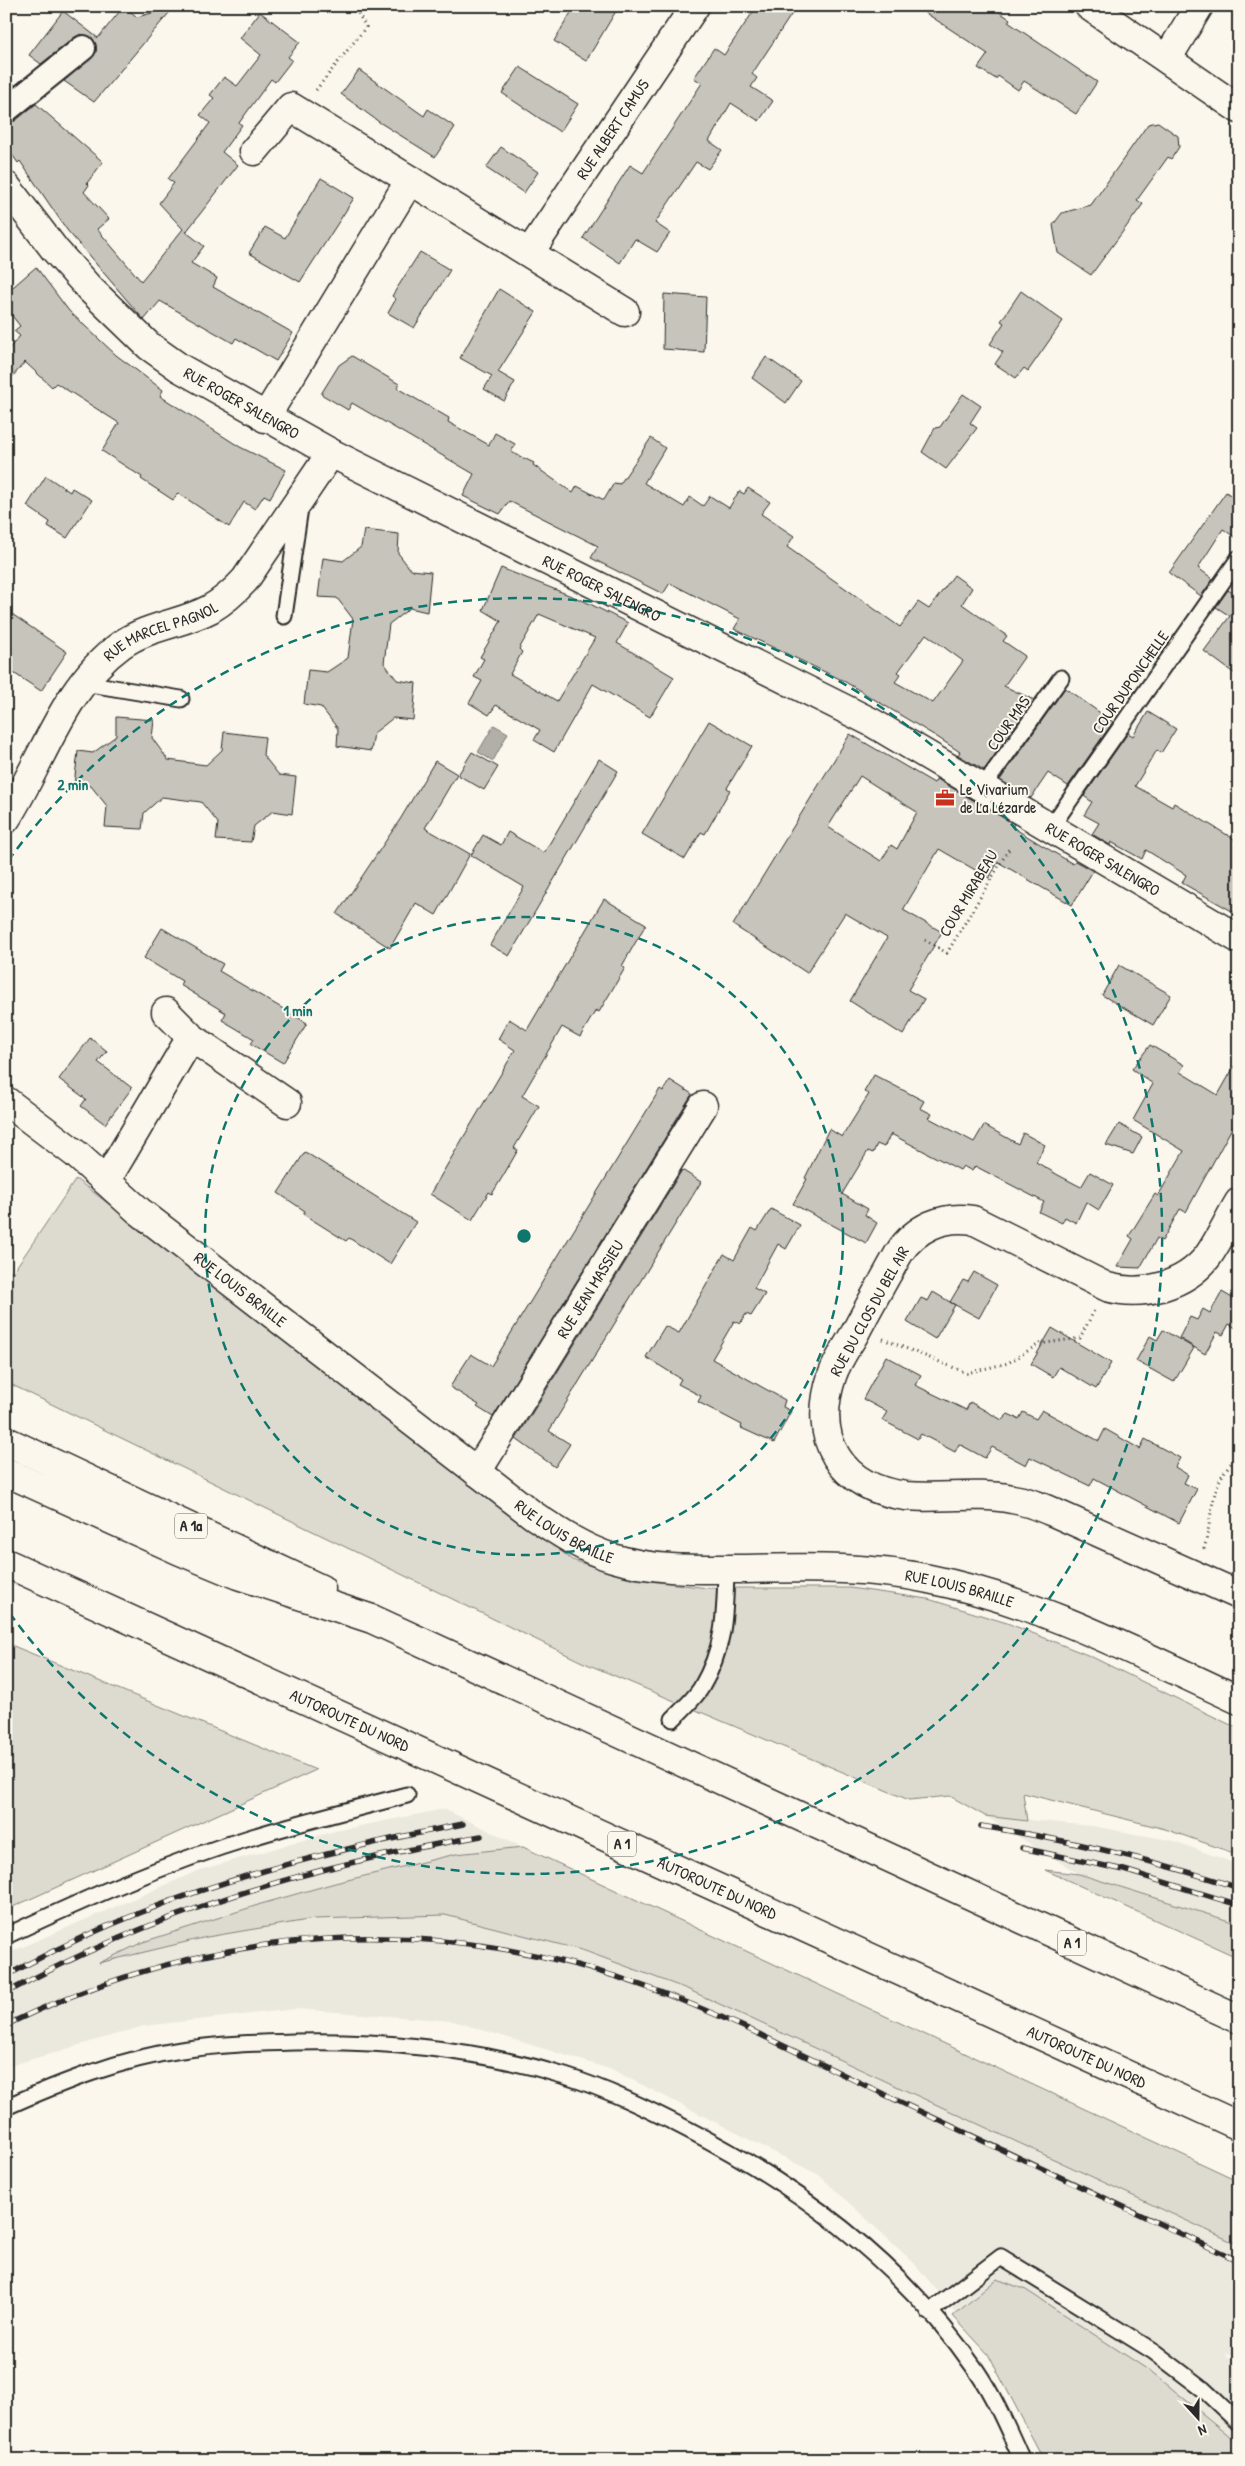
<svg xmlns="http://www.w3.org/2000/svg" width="1245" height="2466" font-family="'Patrick Hand',sans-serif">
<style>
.built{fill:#ebe8de}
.green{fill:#dddad0;stroke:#84827e}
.water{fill:#b1afa7;stroke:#7b7a75}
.building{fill:#c7c4bc;stroke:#2b2b2b;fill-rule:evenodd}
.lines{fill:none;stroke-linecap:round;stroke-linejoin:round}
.service-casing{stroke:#2b2b2b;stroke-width:19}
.pedestrian-casing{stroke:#2b2b2b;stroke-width:28}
.minor-casing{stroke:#2b2b2b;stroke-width:31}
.tertiary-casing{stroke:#2b2b2b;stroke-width:31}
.motorway-casing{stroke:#2b2b2b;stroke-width:31}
.path{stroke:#2b2b2b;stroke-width:3;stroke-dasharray:1 4;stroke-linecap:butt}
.service{stroke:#fbf7ec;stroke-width:15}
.pedestrian{stroke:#fbf7ec;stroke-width:24}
.minor{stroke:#fbf7ec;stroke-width:28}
.tertiary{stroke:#fbf7ec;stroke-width:28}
.motorway{stroke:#fbf7ec;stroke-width:28}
.rail-casing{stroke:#2b2b2b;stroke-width:5.5}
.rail{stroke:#fbf7ec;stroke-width:4;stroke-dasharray:11;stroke-linecap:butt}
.ring{fill:none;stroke:#0f766e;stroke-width:2.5;stroke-dasharray:9 6}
.labels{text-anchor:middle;stroke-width:4;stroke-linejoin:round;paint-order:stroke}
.shield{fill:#fbf7ec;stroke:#696865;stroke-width:1}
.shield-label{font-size:15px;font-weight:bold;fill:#2b2b2b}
.street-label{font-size:16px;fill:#2b2b2b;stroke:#fbf7ec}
.poi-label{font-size:16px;fill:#2b2b2b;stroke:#fbf7ec;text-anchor:start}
.centre{fill:#0f766e;stroke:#fbf7ec;stroke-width:2.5}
.ring-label{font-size:15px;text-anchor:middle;font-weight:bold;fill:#0f766e;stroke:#fbf7ec;stroke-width:4;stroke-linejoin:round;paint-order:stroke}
</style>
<rect width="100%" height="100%" fill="#fbf7ec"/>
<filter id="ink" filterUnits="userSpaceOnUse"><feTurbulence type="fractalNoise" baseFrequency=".02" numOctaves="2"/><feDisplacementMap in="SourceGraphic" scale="10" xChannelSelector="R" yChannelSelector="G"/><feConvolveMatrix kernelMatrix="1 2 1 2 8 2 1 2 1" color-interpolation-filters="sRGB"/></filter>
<g filter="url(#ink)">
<!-- built -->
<path class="built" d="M 444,1809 L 523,1847 L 456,1854 L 335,1883 L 261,1904 L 143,1942 L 102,1962 L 207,1937 L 314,1919 L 445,1915 L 585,1951 L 687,1989 L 1239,2245 L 1239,2358 L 1224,2353 L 1239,2369 L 1239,2460 L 1012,2380 L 914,2263 L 819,2175 L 613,2070 L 453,2021 L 296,2009 L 144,2026 L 6,2067 L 6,1954 L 200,1870 L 335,1831 Z
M 985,1816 L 1092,1826 L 1174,1841 L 1239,1865 L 1239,1924 L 1079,1874 Z"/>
<!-- green -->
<path class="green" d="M 76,1179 L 504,1505 L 572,1560 L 634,1579 L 708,1588 L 850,1588 L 928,1599 L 1007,1623 L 1090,1656 L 1239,1729 L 1239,1855 L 1165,1829 L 1023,1793 L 1027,1821 L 985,1816 L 950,1796 L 909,1800 L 582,1662 L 6,1382 L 6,1269 L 13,1272 Z
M 6,1643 L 316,1770 L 6,1910 Z
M 523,1847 L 1239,2181 L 1239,2245 L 687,1989 L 585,1951 L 445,1915 L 314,1919 L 207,1937 L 99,1963 L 143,1942 L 261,1904 L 335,1883 L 456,1854 Z
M 1045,1870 L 1079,1874 L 1239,1924 L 1239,1958 Z
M 997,2279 L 1026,2290 L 1153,2373 L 1237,2442 L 1239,2460 L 1044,2460 L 988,2354 L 953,2316 Z"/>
<!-- water -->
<path class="water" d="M 494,725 L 508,733 L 493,761 L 478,752 Z"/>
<!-- building -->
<path class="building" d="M 124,6 L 137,17 L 174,7 L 94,102 L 64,81 L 96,53 L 96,45 L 93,39 L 81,34 L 75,37 L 41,64 L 29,55 L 63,11 L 98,38 Z
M 575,6 L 619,6 L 586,61 L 554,41 Z
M 757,6 L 797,6 L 752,74 L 757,78 L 751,87 L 773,101 L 759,121 L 731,103 L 709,141 L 722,150 L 708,169 L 696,162 L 655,223 L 670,233 L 657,252 L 635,239 L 620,263 L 583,238 L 630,165 L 643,173 L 702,83 L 694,78 L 714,48 L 724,55 Z
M 915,6 L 990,6 L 1010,19 L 1008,22 L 1097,82 L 1076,114 L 1024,81 L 1018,90 L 998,76 L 996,79 L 978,68 L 988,54 Z
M 260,12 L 300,42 L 288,57 L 292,60 L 275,82 L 271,79 L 239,123 L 242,125 L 222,152 L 238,165 L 186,232 L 204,246 L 191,263 L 217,278 L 213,287 L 293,333 L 276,361 L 236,338 L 233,343 L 160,301 L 144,320 L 67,230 L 20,161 L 18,163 L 6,146 L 6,123 L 15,121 L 36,104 L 103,162 L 87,183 L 89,185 L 84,192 L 109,219 L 97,229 L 141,281 L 183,229 L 159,203 L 174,183 L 168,179 L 210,123 L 200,115 L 214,98 L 210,95 L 224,77 L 237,86 L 261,55 L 240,38 Z
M 520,67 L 578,104 L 560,132 L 502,93 Z
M 359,70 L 424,116 L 428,109 L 455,127 L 435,157 L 379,122 L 341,94 Z
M 6,78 L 15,85 L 6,92 Z
M 1158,122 L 1178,136 L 1179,147 L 1171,159 L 1168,157 L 1137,200 L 1143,204 L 1091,275 L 1058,253 L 1053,225 L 1062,213 L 1091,205 L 1148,124 Z
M 501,147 L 538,172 L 524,193 L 486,168 Z
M 321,178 L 354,198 L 300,282 L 249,253 L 265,227 L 285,238 Z
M 420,252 L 450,270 L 414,328 L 388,313 L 396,299 L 392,296 Z
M 36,267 L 69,311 L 116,355 L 163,390 L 160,396 L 240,447 L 286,470 L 270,498 L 264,495 L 255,509 L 244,502 L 229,527 L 178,493 L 173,500 L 141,479 L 142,477 L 102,451 L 119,423 L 56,383 L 52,387 L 25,362 L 6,384 L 6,352 L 20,336 L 14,331 L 20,326 L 6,308 L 6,293 Z
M 499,289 L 536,312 L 498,372 L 515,382 L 504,401 L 484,389 L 492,376 L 460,358 Z
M 1021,291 L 1063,321 L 1028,371 L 1024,368 L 1016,378 L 995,364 L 1003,352 L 990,344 L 1004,323 L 1001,321 Z
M 664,294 L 706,297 L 704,352 L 663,349 Z
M 352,356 L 399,384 L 397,388 L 449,418 L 448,422 L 489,445 L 495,433 L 515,444 L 511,452 L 534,463 L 533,465 L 573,493 L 577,486 L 604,500 L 614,483 L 620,484 L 651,438 L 665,448 L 644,483 L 684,507 L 690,497 L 703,506 L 710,496 L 729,508 L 739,491 L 744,494 L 748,488 L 770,502 L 761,514 L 794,536 L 787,547 L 900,627 L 918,602 L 929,609 L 954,575 L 972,588 L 962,604 L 1007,636 L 1003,641 L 1025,656 L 1004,686 L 1034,700 L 984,770 L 958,755 L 960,752 L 937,737 L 842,680 L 734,629 L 740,619 L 670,583 L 663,594 L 591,558 L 598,546 L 509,501 L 500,514 L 463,496 L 474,474 L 352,403 L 348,410 L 321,394 L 339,365 ZM 926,634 L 963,661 L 933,703 L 895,682 L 901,674 L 898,672 Z
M 766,357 L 801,381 L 786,403 L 752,378 Z
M 963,394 L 981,406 L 970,423 L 977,428 L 946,469 L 922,452 L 935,428 L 940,427 Z
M 46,476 L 70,492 L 72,488 L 92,500 L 67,538 L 48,526 L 50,522 L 27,506 Z
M 1226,492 L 1239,501 L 1239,540 L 1223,529 L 1198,568 L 1213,579 L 1201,596 L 1169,573 Z
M 364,530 L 399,534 L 398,553 L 411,570 L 431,572 L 427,612 L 410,608 L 389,624 L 384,663 L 397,680 L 416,683 L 413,720 L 393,718 L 374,733 L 371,751 L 337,746 L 338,729 L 321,707 L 304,704 L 308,670 L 327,672 L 348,658 L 353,619 L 337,598 L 318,597 L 323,558 L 343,561 L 361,547 Z
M 501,568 L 584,601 L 628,623 L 617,643 L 674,677 L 650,717 L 593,684 L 554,752 L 534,740 L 540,730 L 496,705 L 489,715 L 469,703 L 482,681 L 474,677 L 484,659 L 480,657 L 501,621 L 483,610 ZM 539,614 L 595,638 L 557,701 L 510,674 L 522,652 L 519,649 Z
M 1228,590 L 1239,597 L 1239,677 L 1204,651 L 1230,616 L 1216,607 Z
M 6,610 L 67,652 L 41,691 L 6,668 Z
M 1065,688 L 1113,722 L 1068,786 L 1048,773 L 1031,798 L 1000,780 Z
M 1148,712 L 1176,729 L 1161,753 L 1157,750 L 1135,786 L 1172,807 L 1174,803 L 1239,842 L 1239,915 L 1182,883 L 1186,875 L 1146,850 L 1142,859 L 1111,842 L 1110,845 L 1092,834 L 1099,823 L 1084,815 L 1092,802 L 1084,796 L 1128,733 L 1133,736 Z
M 116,717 L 154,720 L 152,738 L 168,760 L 206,765 L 222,750 L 224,732 L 265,737 L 263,755 L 279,775 L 296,777 L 292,814 L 273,811 L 254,826 L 251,842 L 216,840 L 218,823 L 201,802 L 162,797 L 144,813 L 142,829 L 105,827 L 107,806 L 91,786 L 74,785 L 78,751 L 93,753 L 116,736 Z
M 709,721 L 752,746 L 727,788 L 730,790 L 705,834 L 701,832 L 685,859 L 642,834 Z
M 850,734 L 934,783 L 937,779 L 1014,824 L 1012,827 L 1073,864 L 1075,861 L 1093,871 L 1072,905 L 998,862 L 989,878 L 939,849 L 903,910 L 942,932 L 908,990 L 924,999 L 903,1035 L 850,1001 L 887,938 L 845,913 L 807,973 L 733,925 ZM 860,776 L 917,812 L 897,849 L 891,845 L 881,861 L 828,827 Z
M 472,752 L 498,767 L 484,790 L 458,775 Z
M 599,759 L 618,771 L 509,956 L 490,945 L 524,887 L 471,855 L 483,835 L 501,845 L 508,832 L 544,853 Z
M 435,761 L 457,774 L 425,828 L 470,854 L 436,915 L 416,903 L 390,948 L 337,914 L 401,818 Z
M 604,899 L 646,924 L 622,966 L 625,968 L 599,1012 L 596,1010 L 580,1037 L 562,1027 L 522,1096 L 539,1106 L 514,1148 L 518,1150 L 503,1176 L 492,1194 L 489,1192 L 472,1220 L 430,1194 L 515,1050 L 498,1039 L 509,1019 L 527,1030 Z
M 162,928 L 223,964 L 219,971 L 307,1023 L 283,1063 L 251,1044 L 254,1039 L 222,1020 L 226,1013 L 180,985 L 182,981 L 144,958 Z
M 1119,965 L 1171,995 L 1153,1025 L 1102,995 Z
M 90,1038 L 107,1051 L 98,1062 L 132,1088 L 105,1124 L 81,1106 L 86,1099 L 59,1079 Z
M 1150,1045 L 1184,1065 L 1180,1072 L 1218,1095 L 1239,1058 L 1239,1115 L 1186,1212 L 1180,1209 L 1162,1241 L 1157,1238 L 1140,1268 L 1117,1267 L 1133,1239 L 1129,1236 L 1155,1194 L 1158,1196 L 1184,1151 L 1133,1120 L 1153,1084 L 1132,1069 Z
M 874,1075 L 924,1101 L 920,1108 L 932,1114 L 929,1118 L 974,1142 L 984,1125 L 1018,1144 L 1023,1133 L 1045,1145 L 1036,1162 L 1058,1175 L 1081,1187 L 1090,1172 L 1113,1185 L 1099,1210 L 1086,1202 L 1076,1223 L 1065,1217 L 1062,1223 L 1039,1212 L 1044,1202 L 975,1166 L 972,1171 L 963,1166 L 960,1170 L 891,1134 L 884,1147 L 877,1144 L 873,1153 L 868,1151 L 842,1194 L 868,1209 L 865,1215 L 877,1223 L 866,1243 L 793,1204 L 807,1179 L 805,1178 L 829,1129 L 842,1137 L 869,1094 L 864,1092 Z
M 670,1080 L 692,1094 L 493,1417 L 477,1407 L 479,1405 L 450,1387 L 471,1354 L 491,1366 L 660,1089 L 663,1091 Z
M 1119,1124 L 1142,1137 L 1133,1154 L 1106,1145 Z
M 305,1152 L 416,1222 L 390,1264 L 349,1238 L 346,1241 L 303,1214 L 305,1211 L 278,1193 Z
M 682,1170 L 701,1182 L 549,1431 L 570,1444 L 555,1467 L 516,1439 Z
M 771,1209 L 800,1225 L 786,1249 L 778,1244 L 754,1288 L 765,1294 L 751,1316 L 746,1314 L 740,1324 L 734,1321 L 712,1359 L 785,1400 L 783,1407 L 791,1411 L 774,1443 L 741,1428 L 742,1425 L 698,1402 L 701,1396 L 678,1384 L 681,1379 L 646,1357 L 665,1326 L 679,1333 L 724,1254 L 734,1260 L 752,1228 L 757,1231 Z
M 974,1272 L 997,1285 L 979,1318 L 950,1302 L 963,1280 L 968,1282 Z
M 933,1292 L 955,1305 L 935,1339 L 907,1322 L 921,1298 L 928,1301 Z
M 1222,1292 L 1239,1302 L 1239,1330 L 1229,1324 L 1223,1335 L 1217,1332 L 1205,1354 L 1179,1338 L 1190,1317 L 1197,1320 L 1203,1309 L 1210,1313 Z
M 1052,1328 L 1111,1363 L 1096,1389 L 1059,1367 L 1053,1377 L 1031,1364 Z
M 1163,1330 L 1194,1348 L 1174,1382 L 1136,1361 L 1150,1336 L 1157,1340 Z
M 886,1356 L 921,1375 L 915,1385 L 966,1410 L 970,1402 L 1002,1420 L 1008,1414 L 1019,1419 L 1023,1412 L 1036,1419 L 1042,1410 L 1099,1441 L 1105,1429 L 1140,1449 L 1145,1439 L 1180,1458 L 1175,1467 L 1188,1475 L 1184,1483 L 1197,1489 L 1179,1523 L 1094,1478 L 1090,1486 L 1030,1457 L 1026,1465 L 992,1447 L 985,1458 L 959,1444 L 955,1452 L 921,1434 L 918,1439 L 882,1420 L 887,1412 L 863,1399 Z"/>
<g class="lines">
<!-- service casing -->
<g class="service-casing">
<path id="service" d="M 284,616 L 300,508
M 84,683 L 181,699
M 983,787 L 1061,678
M 1051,827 L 1239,558
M 673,1719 C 682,1710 694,1699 701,1688 C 725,1647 725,1615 726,1569
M 6,1936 C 85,1899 166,1863 249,1838 C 301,1822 354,1809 407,1795
M 6,2107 C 62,2082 121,2059 181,2050 C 219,2044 257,2043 294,2042 C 386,2040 477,2049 565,2076 C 607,2089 646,2108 685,2128 C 799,2186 903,2264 976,2370 C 995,2398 1008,2429 1022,2460
M 929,2312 L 1001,2257 L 1153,2351 L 1203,2389 L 1239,2423"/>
</g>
<!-- pedestrian casing -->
<g class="pedestrian-casing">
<path id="pedestrian" d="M 6,110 L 83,48"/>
</g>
<!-- minor casing -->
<g class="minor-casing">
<g id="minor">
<path d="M 1089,6 L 1239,109"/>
<path d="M 1167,59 L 1199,6"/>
<path d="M 254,151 L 291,107 L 625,312"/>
<path id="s1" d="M 530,252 L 695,6"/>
<path d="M 265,418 L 410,180"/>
<path id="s2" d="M 6,819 C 43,761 63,687 121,645 C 147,626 182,624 210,609 C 224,601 234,592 245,580 L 331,453"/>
<path d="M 166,1012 L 191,1037 L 287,1103"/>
<path id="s3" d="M 6,1101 L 76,1154 L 139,1211 L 533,1515 C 558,1532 584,1549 613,1558 C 655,1571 701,1569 744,1569 C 806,1568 868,1566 929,1579 C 1038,1601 1139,1654 1239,1700"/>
<path d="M 106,1181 L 191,1037"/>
<path d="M 1239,1202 C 1228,1220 1220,1239 1208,1256 C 1185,1286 1142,1297 1107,1287 L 973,1220 C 943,1215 915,1228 899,1253 C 884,1280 869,1306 855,1333 C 847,1347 837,1361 832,1376 C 811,1439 840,1488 906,1496 C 941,1499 977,1492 1012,1499 C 1027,1501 1041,1507 1055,1513 L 1239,1595"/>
<path id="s4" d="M 477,1472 L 703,1106"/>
</g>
</g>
<!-- tertiary casing -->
<g class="tertiary-casing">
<g id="tertiary">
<path id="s5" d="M 6,186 L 55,250 L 89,288 L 149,346 L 180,368 L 331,453 L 871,722 L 1239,939"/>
</g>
</g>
<!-- motorway casing -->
<g class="motorway-casing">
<g id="motorway">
<path d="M 6,1441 L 321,1589"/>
<path d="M 6,1472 L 178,1550 L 238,1575 L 372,1619 L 1239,2019"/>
<path id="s6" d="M 6,1563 L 1239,2126"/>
</g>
</g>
<!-- path -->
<path class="path" d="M 316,90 L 366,27 L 354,6
M 925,940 L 947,953 L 1009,849
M 883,1339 L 967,1373 L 1008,1363 L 1039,1344 L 1080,1338 L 1094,1311
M 1204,1549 C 1214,1514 1208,1481 1239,1456"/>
<!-- service -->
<use href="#service" class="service"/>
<!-- pedestrian -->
<use href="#pedestrian" class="pedestrian"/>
<!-- minor -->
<use href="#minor" class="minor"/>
<!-- tertiary -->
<use href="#tertiary" class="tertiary"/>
<!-- motorway -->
<use href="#motorway" class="motorway"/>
<!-- rail casing -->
<g class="rail-casing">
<path id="rail" d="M 981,1826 C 1068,1840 1155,1860 1239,1888
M 1022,1848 L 1124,1870 L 1239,1905
M 6,1976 C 151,1895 301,1856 463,1824
M 6,1993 C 155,1911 315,1865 481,1836
M 6,2025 C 213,1924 436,1909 652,1989 C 737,2020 817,2063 898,2101 C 1011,2155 1125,2208 1239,2261"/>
</g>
<!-- rail -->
<use href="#rail" class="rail"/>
</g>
</g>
<!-- distance rings -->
<g class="ring">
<circle cx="524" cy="1236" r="319"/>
<path d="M8 861A638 638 0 1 1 8 1611"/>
</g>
<!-- icons -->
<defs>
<g id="office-bare" transform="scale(1.5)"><path d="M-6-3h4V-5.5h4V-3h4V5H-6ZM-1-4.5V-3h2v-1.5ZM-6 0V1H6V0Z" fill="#c8321e" stroke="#fbf7ec" stroke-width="2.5" paint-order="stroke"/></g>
</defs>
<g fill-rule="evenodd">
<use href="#office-bare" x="945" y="798"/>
</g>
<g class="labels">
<!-- shield labels -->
<g class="shield">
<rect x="175" y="1513.5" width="32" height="25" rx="4"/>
<rect x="608" y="1831.5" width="28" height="25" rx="4"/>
<rect x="1058" y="1930.5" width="28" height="25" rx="4"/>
</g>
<g class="shield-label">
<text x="191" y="1531">A 1a</text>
<text x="622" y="1849">A 1</text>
<text x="1072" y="1948">A 1</text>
</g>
<!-- street labels -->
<g class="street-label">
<text dy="6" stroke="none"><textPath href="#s1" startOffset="148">RUE ALBERT CAMUS</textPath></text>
<text dy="6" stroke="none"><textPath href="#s5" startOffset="324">RUE ROGER SALENGRO</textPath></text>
<text dy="6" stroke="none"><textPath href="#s5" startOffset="729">RUE ROGER SALENGRO</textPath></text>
<text dy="6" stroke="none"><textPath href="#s2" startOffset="252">RUE MARCEL PAGNOL</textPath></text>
<text transform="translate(1130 682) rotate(-55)" y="6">COUR DUPONCHELLE</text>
<text transform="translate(1008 723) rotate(-55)" y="6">COUR MAS</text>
<text dy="6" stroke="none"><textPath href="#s5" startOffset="1299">RUE ROGER SALENGRO</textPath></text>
<text transform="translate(968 893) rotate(-59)" y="6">COUR MIRABEAU</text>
<text dy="6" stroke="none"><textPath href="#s3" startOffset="301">RUE LOUIS BRAILLE</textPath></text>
<text dy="6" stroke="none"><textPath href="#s4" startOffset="215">RUE JEAN MASSIEU</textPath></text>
<text transform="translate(869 1311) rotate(-61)" y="6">RUE DU CLOS DU BEL AIR</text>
<text dy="6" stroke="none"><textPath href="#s3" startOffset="706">RUE LOUIS BRAILLE</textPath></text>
<text dy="6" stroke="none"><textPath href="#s3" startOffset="1111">RUE LOUIS BRAILLE</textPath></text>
<text dy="6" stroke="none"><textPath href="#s6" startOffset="378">AUTOROUTE DU NORD</textPath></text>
<text dy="6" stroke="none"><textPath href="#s6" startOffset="782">AUTOROUTE DU NORD</textPath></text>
<text dy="6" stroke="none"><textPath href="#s6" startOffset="1188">AUTOROUTE DU NORD</textPath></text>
</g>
<!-- poi labels -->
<g class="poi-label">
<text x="960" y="795">Le Vivarium<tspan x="960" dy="18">de La Lézarde</tspan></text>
</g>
</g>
<circle cx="524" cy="1236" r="8" class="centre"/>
<g class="ring-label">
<text x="73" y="790">2 min</text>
<text x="298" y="1016">1 min</text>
</g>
<!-- margin -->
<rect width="1245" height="2466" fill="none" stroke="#fbf7ec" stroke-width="25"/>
<rect x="12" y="12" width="1220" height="2441" fill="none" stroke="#2b2b2b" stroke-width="2" filter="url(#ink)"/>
<!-- north arrow -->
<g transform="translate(1198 2418) rotate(159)" stroke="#fbf7ec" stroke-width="4" paint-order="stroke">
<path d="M0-4L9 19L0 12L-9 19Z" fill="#2b2b2b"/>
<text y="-8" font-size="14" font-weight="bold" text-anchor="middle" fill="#2b2b2b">N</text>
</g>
</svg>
